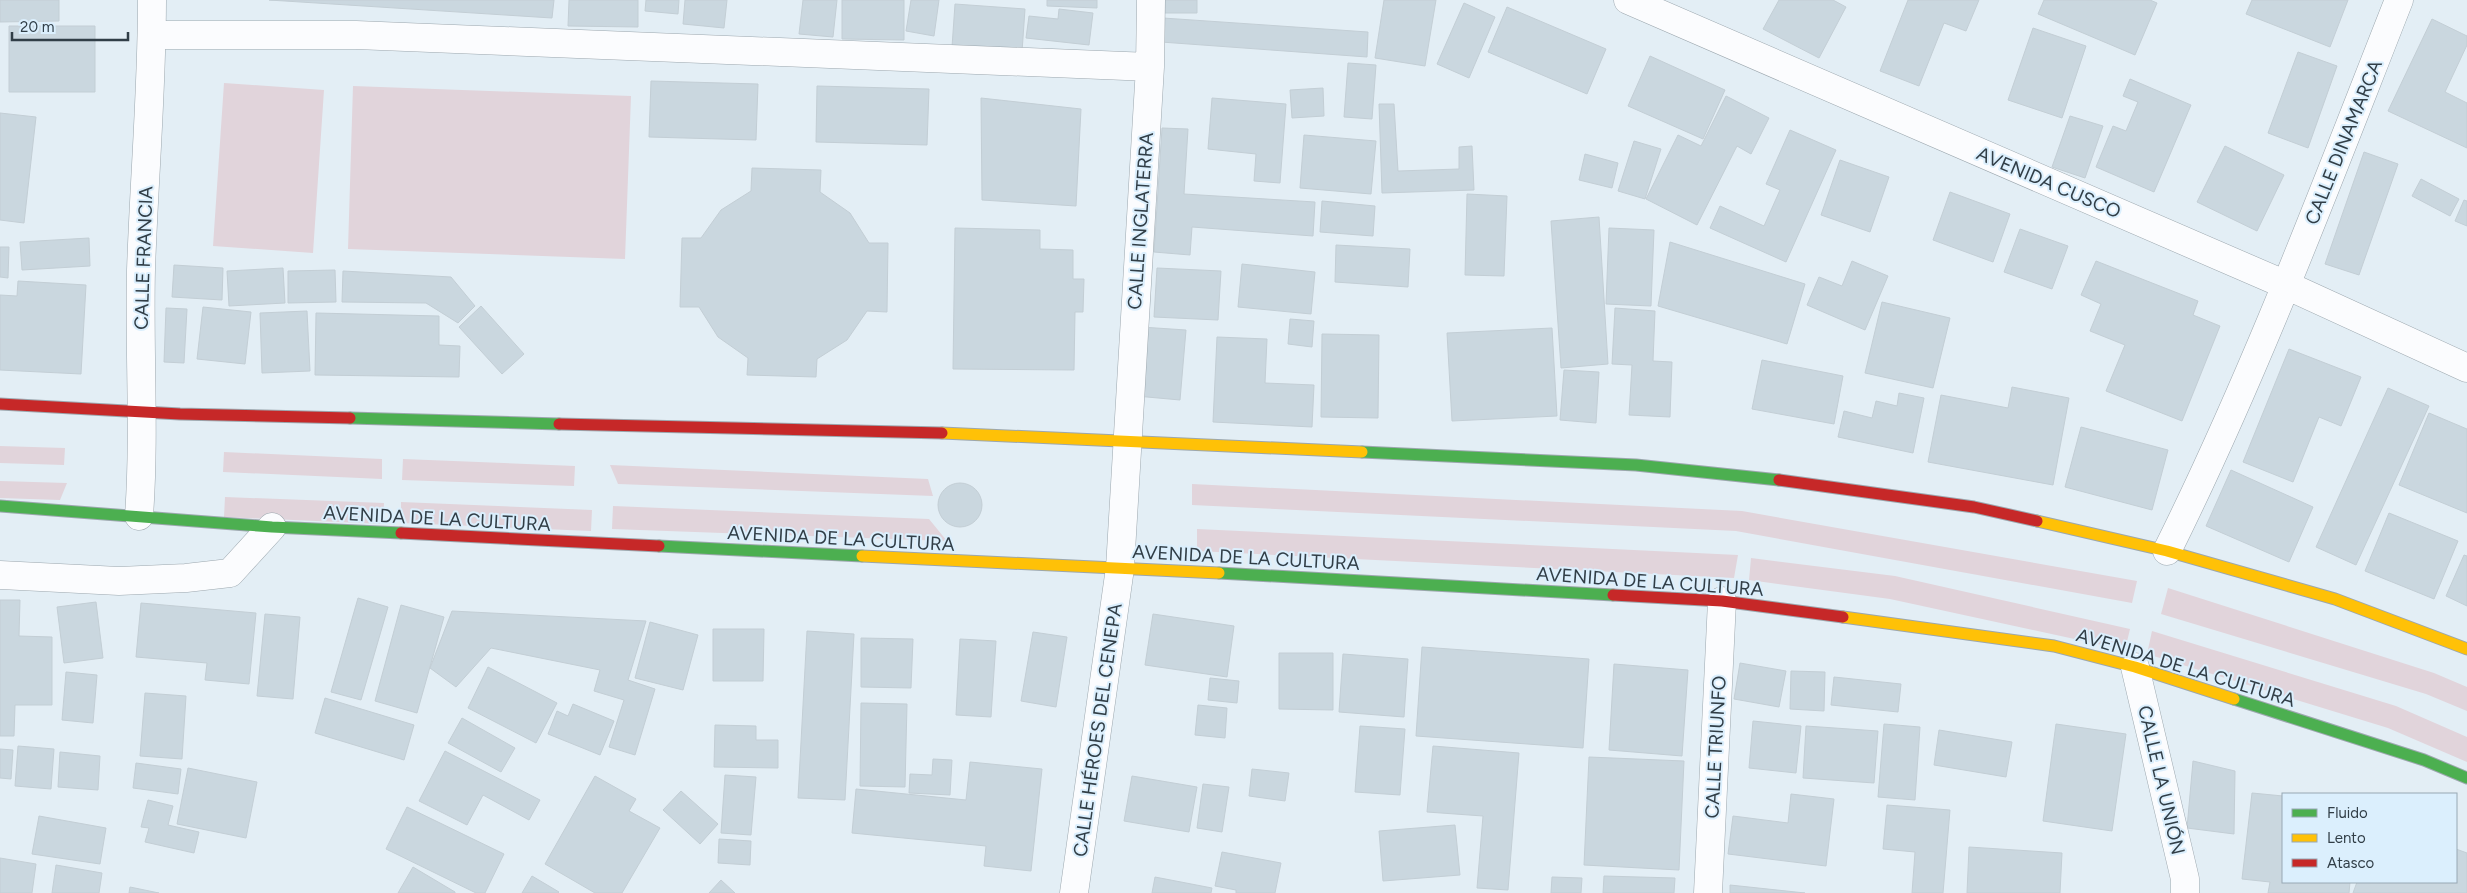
<svg xmlns="http://www.w3.org/2000/svg" width="2467" height="893" font-family="Figtree,sans-serif">
<style>
.green{fill:#e1d4db}
.building{fill:#cad7df;stroke:#c3ced5}
.lines{fill:none;stroke-linecap:round;stroke-linejoin:round}
.street-casing{stroke:#9ca7ae;stroke-width:29}
.fast-casing{stroke:#9ca7ae;stroke-width:13}
.slow-casing{stroke:#9ca7ae;stroke-width:13}
.jam-casing{stroke:#9ca7ae;stroke-width:13}
.street{stroke:#fbfcfe;stroke-width:28}
.fast{stroke:#4caf50;stroke-width:11}
.slow{stroke:#ffc107;stroke-width:11}
.jam{stroke:#c62828;stroke-width:11}
.labels{text-anchor:middle;stroke-width:4;stroke-linejoin:round;paint-order:stroke}
.street-label{font-size:19px;fill:#313e47;stroke:#dbeffd}
</style>
<rect width="100%" height="100%" fill="#e3eef5"/>
<!-- green -->
<path class="green" d="M 224,83 L 324,90 L 313,253 L 213,246 Z
M 353,86 L 631,96 L 625,259 L 348,249 Z
M 0,446 L 65,448 L 64,465 L 0,463 Z
M 224,452 L 382,459 L 382,479 L 223,472 Z
M 403,459 L 575,466 L 574,486 L 402,480 Z
M 610,465 L 928,479 L 933,496 L 618,484 Z
M 0,481 L 67,483 L 60,500 L 0,498 Z
M 1192,484 L 1742,511 L 2137,581 L 2132,603 L 1736,531 L 1192,505 Z
M 225,497 L 384,503 L 383,524 L 224,517 Z
M 401,502 L 592,510 L 591,531 L 401,523 Z
M 613,506 L 929,519 L 947,541 L 612,529 Z
M 1197,529 L 1738,555 L 1734,578 L 1197,551 Z
M 1751,558 L 1895,576 L 2130,629 L 2125,650 L 1890,599 L 1749,580 Z
M 2168,588 L 2434,673 L 2467,687 L 2467,711 L 2426,694 L 2161,614 Z
M 2152,631 L 2396,706 L 2467,737 L 2467,762 L 2388,728 L 2147,654 Z"/>
<!-- building -->
<path class="building" d="M 0,0 L 59,0 L 59,21 L 0,22 Z
M 269,0 L 554,0 L 552,18 Z
M 569,0 L 638,0 L 638,27 L 568,26 Z
M 646,0 L 679,0 L 678,14 L 645,11 Z
M 685,0 L 727,0 L 724,28 L 683,24 Z
M 803,0 L 837,0 L 833,37 L 799,34 Z
M 842,0 L 904,0 L 904,40 L 842,39 Z
M 911,0 L 939,0 L 934,36 L 906,31 Z
M 1047,0 L 1097,0 L 1097,8 L 1047,6 Z
M 1164,0 L 1197,0 L 1197,13 L 1164,13 Z
M 1384,0 L 1436,0 L 1425,66 L 1375,58 Z
M 1779,0 L 1833,0 L 1846,7 L 1819,58 L 1763,29 Z
M 1908,0 L 1979,0 L 1966,31 L 1944,23 L 1919,86 L 1880,71 Z
M 2044,0 L 2150,0 L 2157,3 L 2135,55 L 2038,14 Z
M 2252,0 L 2348,0 L 2330,47 L 2246,14 Z
M 1464,3 L 1495,17 L 1469,78 L 1437,64 Z
M 955,4 L 1025,9 L 1022,52 L 952,47 Z
M 1507,7 L 1606,49 L 1587,94 L 1488,52 Z
M 1059,9 L 1093,13 L 1089,45 L 1026,38 L 1029,16 L 1058,19 Z
M 1163,18 L 1368,32 L 1367,57 L 1161,42 Z
M 2432,19 L 2467,36 L 2467,45 L 2445,92 L 2467,103 L 2467,148 L 2388,111 Z
M 9,26 L 95,26 L 95,92 L 9,92 Z
M 2033,28 L 2086,46 L 2062,118 L 2008,100 Z
M 2298,52 L 2337,66 L 2308,148 L 2268,133 Z
M 1650,56 L 1725,90 L 1703,139 L 1628,106 Z
M 1348,63 L 1376,65 L 1372,119 L 1344,117 Z
M 2130,79 L 2191,105 L 2154,192 L 2096,167 L 2113,126 L 2126,131 L 2138,102 L 2123,96 Z
M 651,81 L 758,84 L 756,140 L 649,137 Z
M 817,86 L 929,89 L 927,145 L 816,142 Z
M 1323,88 L 1324,116 L 1292,118 L 1290,90 Z
M 1726,96 L 1769,118 L 1751,154 L 1737,146 L 1697,225 L 1646,199 L 1678,135 L 1701,146 Z
M 981,98 L 1081,109 L 1076,206 L 982,200 Z
M 1212,98 L 1286,104 L 1280,183 L 1254,181 L 1256,154 L 1208,149 Z
M 1379,104 L 1394,104 L 1398,171 L 1459,169 L 1459,147 L 1472,146 L 1474,190 L 1382,193 Z
M 0,113 L 36,117 L 24,223 L 0,220 Z
M 2070,116 L 2103,126 L 2085,178 L 2052,167 Z
M 1162,128 L 1188,129 L 1184,194 L 1315,202 L 1313,236 L 1192,227 L 1190,255 L 1154,252 Z
M 1790,130 L 1836,150 L 1786,262 L 1710,228 L 1720,206 L 1764,226 L 1780,190 L 1766,184 Z
M 1304,135 L 1376,141 L 1371,194 L 1300,188 Z
M 1634,141 L 1661,149 L 1645,199 L 1618,191 Z
M 2225,146 L 2284,175 L 2257,231 L 2197,202 Z
M 2364,152 L 2398,164 L 2359,275 L 2325,264 Z
M 1585,154 L 1618,163 L 1612,188 L 1579,180 Z
M 1840,160 L 1889,177 L 1870,232 L 1821,215 Z
M 752,168 L 821,170 L 820,192 L 850,213 L 869,243 L 888,243 L 887,312 L 867,311 L 847,340 L 817,359 L 816,377 L 747,375 L 748,358 L 718,337 L 699,307 L 680,307 L 682,238 L 701,238 L 721,210 L 751,191 Z
M 2421,179 L 2459,199 L 2450,216 L 2412,196 Z
M 1950,192 L 2010,214 L 1993,262 L 1933,240 Z
M 1467,194 L 1507,196 L 1504,276 L 1465,275 Z
M 2464,200 L 2467,201 L 2467,226 L 2455,221 Z
M 1322,201 L 1375,206 L 1373,236 L 1320,232 Z
M 1599,217 L 1608,364 L 1561,368 L 1551,221 Z
M 955,228 L 1040,230 L 1040,249 L 1073,250 L 1073,279 L 1084,279 L 1083,312 L 1075,312 L 1074,370 L 953,369 Z
M 1609,228 L 1654,230 L 1651,306 L 1606,304 Z
M 2020,229 L 2068,246 L 2052,289 L 2004,272 Z
M 89,238 L 90,266 L 22,270 L 20,242 Z
M 1670,242 L 1805,284 L 1787,344 L 1658,306 Z
M 1336,245 L 1410,249 L 1408,287 L 1335,282 Z
M 0,247 L 9,247 L 8,278 L 0,277 Z
M 1852,261 L 1888,276 L 1865,330 L 1807,305 L 1819,277 L 1842,286 Z
M 2096,261 L 2198,301 L 2193,315 L 2220,326 L 2182,421 L 2106,391 L 2125,345 L 2090,331 L 2101,304 L 2081,295 Z
M 1242,264 L 1315,272 L 1311,314 L 1238,307 Z
M 174,265 L 223,268 L 222,300 L 172,297 Z
M 283,268 L 285,303 L 229,306 L 227,271 Z
M 1157,268 L 1221,271 L 1218,320 L 1154,317 Z
M 335,270 L 336,302 L 288,303 L 288,271 Z
M 343,271 L 451,277 L 475,306 L 458,323 L 426,303 L 342,302 Z
M 18,281 L 86,285 L 81,374 L 0,370 L 0,295 L 17,296 Z
M 1882,302 L 1950,318 L 1933,388 L 1865,373 Z
M 481,306 L 524,354 L 502,374 L 459,327 Z
M 203,307 L 251,312 L 245,364 L 197,359 Z
M 166,308 L 187,309 L 184,363 L 164,362 Z
M 1615,308 L 1655,311 L 1653,361 L 1672,362 L 1670,417 L 1629,415 L 1632,365 L 1612,364 Z
M 307,311 L 310,371 L 262,373 L 260,313 Z
M 316,313 L 439,316 L 439,345 L 460,346 L 459,377 L 315,375 Z
M 1290,319 L 1314,321 L 1312,347 L 1288,344 Z
M 1141,327 L 1186,330 L 1180,400 L 1136,396 Z
M 1552,328 L 1557,416 L 1452,421 L 1447,333 Z
M 1322,334 L 1379,335 L 1378,418 L 1321,417 Z
M 1217,337 L 1267,339 L 1265,383 L 1314,385 L 1312,427 L 1213,422 Z
M 2289,349 L 2361,377 L 2341,426 L 2319,417 L 2293,482 L 2243,462 Z
M 1762,360 L 1843,376 L 1834,424 L 1752,409 Z
M 1564,370 L 1599,372 L 1596,423 L 1560,420 Z
M 2012,387 L 2069,398 L 2053,485 L 1928,462 L 1941,395 L 2008,408 Z
M 2388,388 L 2429,406 L 2356,565 L 2316,547 Z
M 1899,393 L 1924,398 L 1913,453 L 1838,437 L 1844,411 L 1872,418 L 1876,401 L 1897,406 Z
M 2429,413 L 2467,429 L 2467,513 L 2399,485 Z
M 2081,427 L 2168,450 L 2152,510 L 2065,487 Z
M 2231,470 L 2313,507 L 2289,562 L 2206,526 Z
M938 505a22 22 0 1 1 44 0a22 22 0 1 1-44 0Z
M 2389,513 L 2458,541 L 2434,599 L 2365,571 Z
M 2464,555 L 2467,556 L 2467,606 L 2446,596 Z
M 358,598 L 388,607 L 361,700 L 331,692 Z
M 0,600 L 20,600 L 19,636 L 52,637 L 52,705 L 15,705 L 14,736 L 0,736 Z
M 96,602 L 103,658 L 64,663 L 57,607 Z
M 141,603 L 256,613 L 249,684 L 205,680 L 207,663 L 136,657 Z
M 401,605 L 444,617 L 417,713 L 375,701 Z
M 452,611 L 646,621 L 628,680 L 655,689 L 635,755 L 609,747 L 624,700 L 594,691 L 600,670 L 491,648 L 456,687 L 430,668 Z
M 265,614 L 300,617 L 293,699 L 257,696 Z
M 1153,614 L 1234,626 L 1227,677 L 1145,665 Z
M 650,622 L 698,635 L 683,690 L 635,678 Z
M 713,629 L 764,629 L 763,681 L 713,681 Z
M 807,631 L 854,634 L 845,800 L 798,798 Z
M 1033,632 L 1067,637 L 1056,707 L 1021,701 Z
M 861,638 L 913,639 L 911,688 L 861,687 Z
M 960,639 L 996,641 L 991,717 L 956,715 Z
M 1422,647 L 1589,659 L 1583,748 L 1416,736 Z
M 1279,653 L 1333,653 L 1333,710 L 1279,709 Z
M 1343,654 L 1408,659 L 1404,717 L 1339,712 Z
M 1740,663 L 1786,671 L 1779,707 L 1734,699 Z
M 1614,664 L 1688,670 L 1682,756 L 1609,750 Z
M 488,667 L 557,703 L 536,743 L 468,708 Z
M 1791,671 L 1825,672 L 1824,711 L 1790,709 Z
M 66,672 L 97,675 L 93,723 L 62,720 Z
M 1834,677 L 1901,684 L 1898,712 L 1831,705 Z
M 1210,678 L 1239,681 L 1237,703 L 1208,700 Z
M 145,693 L 186,696 L 182,759 L 140,756 Z
M 325,698 L 414,725 L 404,760 L 315,733 Z
M 861,703 L 907,704 L 905,787 L 860,786 Z
M 573,704 L 614,721 L 600,755 L 548,734 L 557,711 L 568,716 Z
M 1198,705 L 1227,708 L 1225,738 L 1195,735 Z
M 462,718 L 515,748 L 501,772 L 448,743 Z
M 1753,721 L 1801,726 L 1796,773 L 1749,768 Z
M 1884,724 L 1920,727 L 1915,800 L 1878,797 Z
M 2056,724 L 2126,734 L 2112,831 L 2043,821 Z
M 715,725 L 756,726 L 756,740 L 778,740 L 778,768 L 714,767 Z
M 1360,726 L 1405,729 L 1400,795 L 1355,792 Z
M 1806,726 L 1878,731 L 1874,783 L 1803,778 Z
M 1939,730 L 2012,742 L 2006,777 L 1934,765 Z
M 18,746 L 54,749 L 51,789 L 15,786 Z
M 1433,746 L 1519,753 L 1508,890 L 1477,888 L 1483,816 L 1427,812 Z
M 0,749 L 13,750 L 11,779 L 0,778 Z
M 445,751 L 540,800 L 529,820 L 483,795 L 467,825 L 419,801 Z
M 60,752 L 100,756 L 98,790 L 58,787 Z
M 1589,757 L 1684,761 L 1679,870 L 1584,865 Z
M 933,759 L 952,760 L 950,795 L 909,793 L 910,774 L 932,775 Z
M 2193,761 L 2235,771 L 2234,834 L 2187,828 Z
M 970,762 L 1042,769 L 1031,871 L 984,866 L 986,846 L 852,833 L 856,789 L 966,800 Z
M 136,763 L 181,769 L 178,794 L 133,788 Z
M 188,768 L 257,782 L 246,838 L 177,824 Z
M 1252,769 L 1289,773 L 1285,801 L 1249,796 Z
M 725,775 L 756,777 L 751,835 L 721,833 Z
M 595,776 L 636,799 L 629,811 L 660,828 L 622,893 L 595,893 L 545,864 Z
M 1132,776 L 1197,787 L 1189,832 L 1124,821 Z
M 1203,784 L 1229,787 L 1222,832 L 1197,828 Z
M 681,791 L 718,824 L 700,844 L 663,810 Z
M 2252,793 L 2283,796 L 2283,882 L 2350,882 L 2349,893 L 2268,893 L 2270,882 L 2242,879 Z
M 1791,794 L 1834,799 L 1826,866 L 1728,854 L 1733,816 L 1788,823 Z
M 148,800 L 173,806 L 168,825 L 199,832 L 194,853 L 145,842 L 149,828 L 141,827 Z
M 1887,805 L 1950,810 L 1943,893 L 1912,893 L 1915,852 L 1883,849 Z
M 407,807 L 504,854 L 485,893 L 476,893 L 386,849 Z
M 39,816 L 106,828 L 100,864 L 32,854 Z
M 1455,825 L 1460,875 L 1383,881 L 1379,831 Z
M 719,839 L 751,841 L 750,865 L 718,863 Z
M 1969,847 L 2062,853 L 2060,893 L 1967,893 Z
M 2456,849 L 2467,853 L 2467,893 L 2353,893 L 2357,882 L 2456,882 Z
M 1222,852 L 1281,863 L 1275,893 L 1236,893 L 1236,890 L 1215,886 Z
M 0,858 L 36,864 L 32,893 L 0,893 Z
M 56,865 L 102,873 L 99,893 L 52,893 Z
M 413,867 L 455,892 L 455,893 L 398,893 Z
M 532,876 L 559,892 L 558,893 L 522,893 Z
M 1604,876 L 1675,878 L 1674,893 L 1603,893 Z
M 1155,877 L 1212,888 L 1211,893 L 1152,893 Z
M 1552,877 L 1582,878 L 1581,893 L 1551,893 Z
M 721,880 L 735,893 L 709,893 Z
M 1730,885 L 1805,893 L 1730,893 Z
M 130,887 L 159,893 L 129,893 Z"/>
<g class="lines">
<!-- street casing -->
<g class="street-casing">
<path id="street" d="M 1628,0 L 2286,285 L 2467,368
M 152,35 L 356,35 L 1150,67
M 139,516 C 145,434 139,352 141,270 C 144,180 152,90 152,0
M 2167,551 C 2256,372 2326,185 2399,0
M 0,575 L 119,581 L 186,578 L 230,573 L 272,527
M 2135,667 L 2185,879 L 2185,893
M 1074,893 L 1120,568 L 1150,67 L 1151,0
M 1708,893 L 1722,601"/>
</g>
<!-- fast casing -->
<g class="fast-casing">
<path id="fast" d="M 350,418 L 559,424
M 1362,452 L 1636,465 L 1779,480
M 0,506 L 272,527 L 401,533
M 659,546 L 862,556
M 1219,573 L 1613,595
M 2234,699 L 2424,760 L 2467,778"/>
</g>
<!-- slow casing -->
<g class="slow-casing">
<path id="slow" d="M 942,433 L 1362,452
M 2037,521 L 2167,551 L 2335,599 L 2467,649
M 862,556 L 1219,573
M 1843,617 L 2054,646 L 2135,667 L 2234,699"/>
</g>
<!-- jam casing -->
<g class="jam-casing">
<path id="jam" d="M 0,404 L 180,414 L 350,418
M 559,424 L 942,433
M 1779,480 L 1974,507 L 2037,521
M 401,533 L 659,546
M 1613,595 L 1722,601 L 1843,617"/>
</g>
<!-- street -->
<use href="#street" class="street"/>
<!-- fast -->
<use href="#fast" class="fast"/>
<!-- slow -->
<use href="#slow" class="slow"/>
<!-- jam -->
<use href="#jam" class="jam"/>
</g>
<g class="labels">
<!-- street labels -->
<g class="street-label">
<text transform="translate(2343 142) rotate(-68)" y="7">CALLE DINAMARCA</text>
<text transform="translate(2049 182) rotate(23)" y="7">AVENIDA CUSCO</text>
<text transform="translate(1140 221) rotate(-86)" y="7">CALLE INGLATERRA</text>
<text transform="translate(143 258) rotate(-88)" y="7">CALLE FRANCIA</text>
<text transform="translate(437 518) rotate(3)" y="7">AVENIDA DE LA CULTURA</text>
<text transform="translate(841 538) rotate(3)" y="7">AVENIDA DE LA CULTURA</text>
<text transform="translate(1246 557) rotate(3)" y="7">AVENIDA DE LA CULTURA</text>
<text transform="translate(1650 581) rotate(4)" y="7">AVENIDA DE LA CULTURA</text>
<text transform="translate(2186 667) rotate(17)" y="7">AVENIDA DE LA CULTURA</text>
<text transform="translate(1097 730) rotate(-82)" y="7">CALLE HÉROES DEL CENEPA</text>
<text transform="translate(1715 747) rotate(-87)" y="7">CALLE TRIUNFO</text>
<text transform="translate(2162 780) rotate(77)" y="7">CALLE LA UNIÓN</text>
</g>
</g>
<!-- legend -->
<rect x="2282" y="793" width="175" height="90" fill="#dbeffd" stroke="#97a8b4"/>
<rect x="2292" y="809" width="25" height="8" fill="#4caf50" stroke="#97a8b4"/>
<text x="2327" y="818" font-size="15" fill="#313e47">Fluido</text>
<rect x="2292" y="834" width="25" height="8" fill="#ffc107" stroke="#97a8b4"/>
<text x="2327" y="843" font-size="15" fill="#313e47">Lento</text>
<rect x="2292" y="859" width="25" height="8" fill="#c62828" stroke="#97a8b4"/>
<text x="2327" y="868" font-size="15" fill="#313e47">Atasco</text>
<!-- scale -->
<path d="M12 32v8h116v-8" fill="none" stroke="#313e47" stroke-width="2.5"/>
<text x="20" y="32" font-size="15" fill="#313e47" stroke="#dbeffd" stroke-width="4" paint-order="stroke">20 m</text>
</svg>
